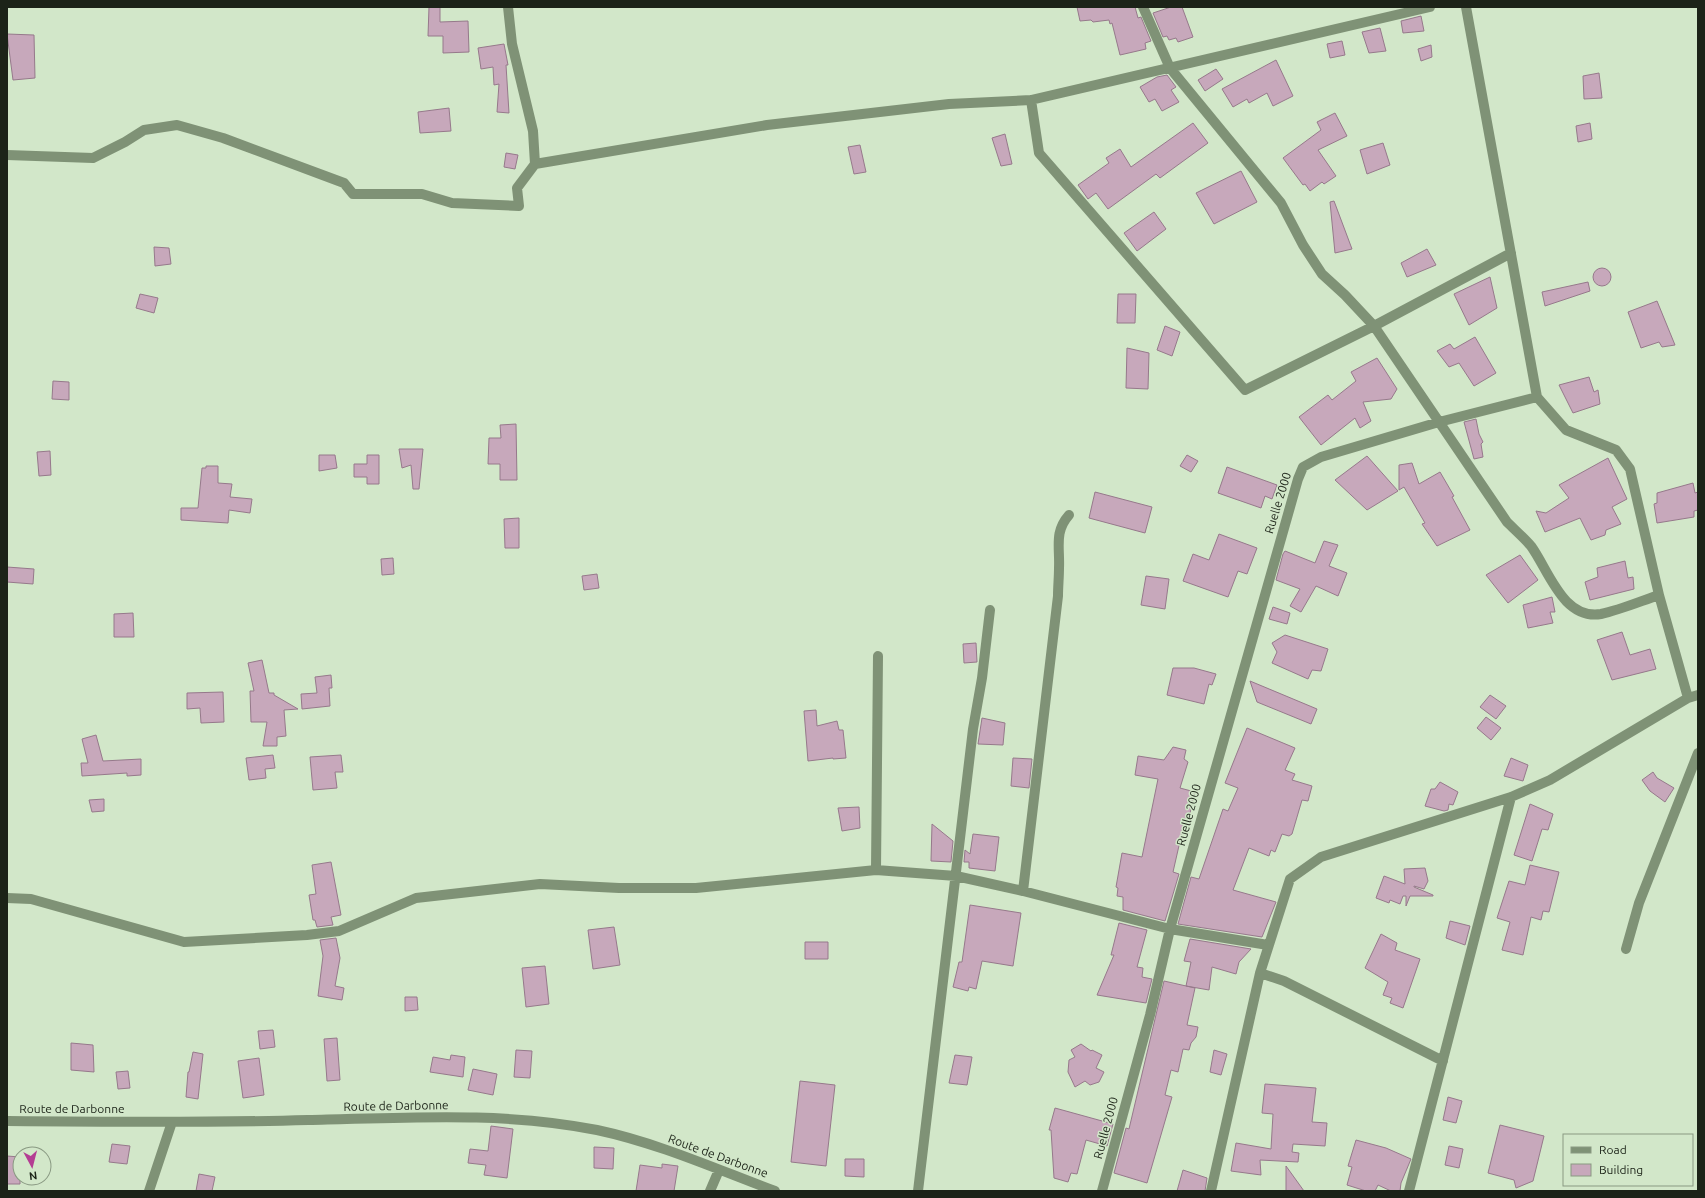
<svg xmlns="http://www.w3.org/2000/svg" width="1705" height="1198" font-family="Ubuntu,sans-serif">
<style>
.building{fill:#c7a8bb;stroke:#96798b}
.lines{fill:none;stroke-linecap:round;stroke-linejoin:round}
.minor{stroke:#7f9276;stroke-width:10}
.labels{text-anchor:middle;stroke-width:3;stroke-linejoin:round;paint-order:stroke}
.street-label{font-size:12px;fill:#1c2318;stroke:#d2e7c9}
</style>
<rect width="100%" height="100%" fill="#d2e7c9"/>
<!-- building -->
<path class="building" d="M 429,7 L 440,7 L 440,22 L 468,21 L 469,52 L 443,53 L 443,36 L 428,36 Z
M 1077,7 L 1135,7 L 1138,18 L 1141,17 L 1151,41 L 1145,43 L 1146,49 L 1120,55 L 1112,23 L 1110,24 L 1109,20 L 1093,22 L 1091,20 L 1080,21 Z
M 1171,7 L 1182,7 L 1193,37 L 1178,42 L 1176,38 L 1169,40 L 1167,36 L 1163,37 L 1153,13 Z
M 1421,16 L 1424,31 L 1403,33 L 1401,21 Z
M 1380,28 L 1386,51 L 1369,53 L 1362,32 Z
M 7,34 L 34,35 L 35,78 L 13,80 Z
M 1342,41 L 1345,55 L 1330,58 L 1327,44 Z
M 504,44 L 508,65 L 506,65 L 509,113 L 497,112 L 499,84 L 494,85 L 493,67 L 481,69 L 478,48 Z
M 1431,45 L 1432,57 L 1421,61 L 1418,49 Z
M 1276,60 L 1293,96 L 1273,106 L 1267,93 L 1249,103 L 1247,99 L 1233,107 L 1222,89 Z
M 1216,69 L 1223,79 L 1205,91 L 1198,80 Z
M 1599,73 L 1602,98 L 1584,99 L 1583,76 Z
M 1167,75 L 1176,87 L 1171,90 L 1179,102 L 1162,111 L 1155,99 L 1149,102 L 1140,87 L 1157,77 Z
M 449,108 L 451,131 L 420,133 L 418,112 Z
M 1335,113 L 1347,136 L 1318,150 L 1336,176 L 1324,184 L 1322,182 L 1310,191 L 1305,184 L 1303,185 L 1283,158 L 1321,130 L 1317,122 Z
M 1193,123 L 1208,143 L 1160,178 L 1156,174 L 1108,209 L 1096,193 L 1088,199 L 1078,185 L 1109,163 L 1106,158 L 1120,149 L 1131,167 Z
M 1590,123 L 1592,139 L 1578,142 L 1576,126 Z
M 1005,134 L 1012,164 L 1001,166 L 992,138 Z
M 1383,143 L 1390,165 L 1367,174 L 1360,150 Z
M 860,145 L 866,172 L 854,174 L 848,147 Z
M 506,153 L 518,155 L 515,169 L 504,167 Z
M 1241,171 L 1257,202 L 1214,224 L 1196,193 Z
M 1334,201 L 1352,249 L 1335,253 L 1330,202 Z
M 1154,212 L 1166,229 L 1137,251 L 1124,233 Z
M 154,247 L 169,248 L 171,264 L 155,266 Z
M 1427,249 L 1436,265 L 1407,277 L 1401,263 Z
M1593 277a9 9 0 1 1 18 0a9 9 0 1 1-18 0Z
M 1490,277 L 1497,308 L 1469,325 L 1454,294 Z
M 1588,282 L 1590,291 L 1545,306 L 1542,292 Z
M 140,294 L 158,298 L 154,313 L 136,308 Z
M 1118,294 L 1136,294 L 1135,323 L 1117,323 Z
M 1657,301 L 1675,345 L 1662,347 L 1659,342 L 1641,348 L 1628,312 Z
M 1165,326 L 1180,332 L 1172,356 L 1157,350 Z
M 1475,337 L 1496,373 L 1474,386 L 1459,363 L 1449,367 L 1437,351 L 1450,344 L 1454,349 Z
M 1127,348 L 1149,353 L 1148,389 L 1126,388 Z
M 1377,358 L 1397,389 L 1391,399 L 1363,402 L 1371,421 L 1360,428 L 1355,418 L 1321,445 L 1299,417 L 1328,395 L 1332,400 L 1356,381 L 1351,372 Z
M 1589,377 L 1594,392 L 1598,390 L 1600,404 L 1573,413 L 1559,385 Z
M 53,381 L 69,382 L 69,400 L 52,399 Z
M 1476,419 L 1479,434 L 1483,442 L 1481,444 L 1483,457 L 1474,459 L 1464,422 Z
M 516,424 L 517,480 L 500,480 L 500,464 L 488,464 L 489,438 L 501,438 L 500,425 Z
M 399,449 L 423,449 L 419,489 L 413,489 L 411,465 L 402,468 Z
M 50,451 L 51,475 L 39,476 L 37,452 Z
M 319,455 L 335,455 L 337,468 L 319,471 Z
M 367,455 L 379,455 L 379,484 L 367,484 L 367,477 L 354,477 L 354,464 L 367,464 Z
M 1187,455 L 1198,461 L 1191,472 L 1180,466 Z
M 1367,456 L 1398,491 L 1367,510 L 1335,480 Z
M 1608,458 L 1627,499 L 1612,507 L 1621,524 L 1606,530 L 1605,535 L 1591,540 L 1580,518 L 1545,532 L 1536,511 L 1546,513 L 1569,498 L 1559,485 Z
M 1412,463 L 1419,484 L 1440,472 L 1454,496 L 1452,497 L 1470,530 L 1437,546 L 1422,524 L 1425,523 L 1404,487 L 1399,490 L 1399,465 Z
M 206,466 L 218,466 L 218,483 L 232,484 L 230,497 L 252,499 L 250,513 L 229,510 L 228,523 L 181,520 L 181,508 L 198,508 L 202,468 L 206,468 Z
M 1227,467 L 1277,485 L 1272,499 L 1265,496 L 1261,508 L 1218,493 Z
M 1693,483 L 1695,493 L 1698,492 L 1698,510 L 1694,511 L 1694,517 L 1657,523 L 1654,504 L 1657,503 L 1657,493 Z
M 1095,492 L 1152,507 L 1145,533 L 1089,518 Z
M 519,518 L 519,548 L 505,548 L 504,519 Z
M 1219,534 L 1257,548 L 1247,574 L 1238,571 L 1228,597 L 1183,581 L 1193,554 L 1209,560 Z
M 1324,541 L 1338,545 L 1329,566 L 1347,573 L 1338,596 L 1316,586 L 1301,612 L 1290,606 L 1300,589 L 1276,580 L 1283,554 L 1285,551 L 1315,563 Z
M 1520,555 L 1538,580 L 1508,603 L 1486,575 Z
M 393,558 L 394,574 L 382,575 L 381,559 Z
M 1625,561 L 1628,578 L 1633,577 L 1634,589 L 1590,600 L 1585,582 L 1598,577 L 1597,568 Z
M 7,567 L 34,569 L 33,584 L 7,582 Z
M 597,574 L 599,588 L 584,590 L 582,576 Z
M 1146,576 L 1169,579 L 1165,609 L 1141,605 Z
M 1552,597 L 1555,612 L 1550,612 L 1553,623 L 1528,628 L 1523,605 Z
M 1273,607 L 1290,613 L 1287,624 L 1269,619 Z
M 133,613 L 134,637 L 114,637 L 114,614 Z
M 1622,632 L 1630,655 L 1650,649 L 1656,669 L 1612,680 L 1597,640 Z
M 1285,635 L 1328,649 L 1321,671 L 1312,670 L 1308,679 L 1272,663 L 1277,652 L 1272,643 Z
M 976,643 L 977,662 L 964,663 L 963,644 Z
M 262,660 L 269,693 L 274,693 L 274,695 L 298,709 L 284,710 L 286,736 L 277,737 L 277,746 L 263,746 L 267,722 L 251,722 L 250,691 L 254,691 L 248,663 Z
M 1173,668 L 1194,668 L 1216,674 L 1212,685 L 1209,684 L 1204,704 L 1167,695 Z
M 331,675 L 332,688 L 329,688 L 330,706 L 302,709 L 301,694 L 317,693 L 315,677 Z
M 1250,681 L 1317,709 L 1311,724 L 1257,702 Z
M 223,692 L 224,722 L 201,723 L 200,708 L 187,709 L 187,693 Z
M 1490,695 L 1506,706 L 1496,719 L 1480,707 Z
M 816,710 L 817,726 L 837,721 L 839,730 L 843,730 L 846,758 L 833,759 L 833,758 L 808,761 L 804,711 Z
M 1486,717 L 1501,728 L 1491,740 L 1477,728 Z
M 982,718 L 1005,723 L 1003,745 L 978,744 Z
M 1247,728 L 1295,748 L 1285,770 L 1295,774 L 1292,780 L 1312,786 L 1308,801 L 1302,800 L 1292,834 L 1289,836 L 1282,834 L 1275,852 L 1271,850 L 1269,856 L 1249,848 L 1233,890 L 1276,902 L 1262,937 L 1178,924 L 1191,877 L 1199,879 L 1223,809 L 1228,811 L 1238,788 L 1225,783 Z
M 96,735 L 103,761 L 141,759 L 141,775 L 127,776 L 127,773 L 82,776 L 81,763 L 88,763 L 82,739 Z
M 1173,747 L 1186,750 L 1184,759 L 1188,762 L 1180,788 L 1195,792 L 1186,830 L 1183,828 L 1173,872 L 1179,874 L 1165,921 L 1123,910 L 1123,897 L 1117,896 L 1118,888 L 1116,887 L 1122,853 L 1142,857 L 1158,779 L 1135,775 L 1138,756 L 1164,760 Z
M 273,755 L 275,768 L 265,769 L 266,778 L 249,780 L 246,758 Z
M 341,755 L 343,772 L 335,772 L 337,788 L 313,790 L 310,757 Z
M 1013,758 L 1032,759 L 1029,788 L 1011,786 Z
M 1511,758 L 1528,765 L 1523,781 L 1504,776 Z
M 1653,772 L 1657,778 L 1674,788 L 1665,802 L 1650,791 L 1642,780 Z
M 1440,782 L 1458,792 L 1453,805 L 1449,804 L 1448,810 L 1444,811 L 1425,806 L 1431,789 L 1435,789 Z
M 104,799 L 104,811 L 92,812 L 89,800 Z
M 1530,804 L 1553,814 L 1548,830 L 1542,829 L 1532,861 L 1514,855 Z
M 859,807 L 860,828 L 842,831 L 838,808 Z
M 932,824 L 953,841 L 951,862 L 931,861 Z
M 973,834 L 999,837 L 995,871 L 969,868 L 969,862 L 964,862 L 965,850 L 970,854 Z
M 331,862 L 341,915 L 331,917 L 333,925 L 317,927 L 315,920 L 313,920 L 309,895 L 316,894 L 312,865 Z
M 1530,865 L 1559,872 L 1549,912 L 1543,911 L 1541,920 L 1531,917 L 1523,955 L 1502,950 L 1510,922 L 1497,918 L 1509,881 L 1525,885 Z
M 1425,868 L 1428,881 L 1424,889 L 1414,886 L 1414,887 L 1433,895 L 1433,896 L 1410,896 L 1406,906 L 1406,896 L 1403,896 L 1400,904 L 1390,900 L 1389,903 L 1376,898 L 1384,876 L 1405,884 L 1404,869 Z
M 970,905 L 1021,913 L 1013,966 L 982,961 L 976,989 L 969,987 L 968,991 L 953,987 L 959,962 L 962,962 Z
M 1450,921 L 1470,926 L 1465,945 L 1446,938 Z
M 1119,923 L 1147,930 L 1137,967 L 1143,968 L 1142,977 L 1152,979 L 1146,1003 L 1097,995 L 1114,955 L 1111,955 Z
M 614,927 L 620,965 L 593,969 L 588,930 Z
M 1381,934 L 1397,943 L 1395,950 L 1420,959 L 1403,1008 L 1390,1003 L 1392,998 L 1383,995 L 1388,982 L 1365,968 Z
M 336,938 L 340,958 L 335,986 L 344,988 L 342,1000 L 318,996 L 323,956 L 320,940 Z
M 1190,939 L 1251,949 L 1239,962 L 1236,974 L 1212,967 L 1209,990 L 1186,986 L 1191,962 L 1184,961 Z
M 805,942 L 828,942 L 828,959 L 805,959 Z
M 545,966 L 549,1004 L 526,1007 L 522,968 Z
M 1164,981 L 1195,988 L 1187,1025 L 1198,1027 L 1196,1037 L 1191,1043 L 1189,1050 L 1183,1049 L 1178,1072 L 1171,1070 L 1165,1095 L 1172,1097 L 1147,1183 L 1114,1173 L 1126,1128 L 1129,1129 Z
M 405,997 L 417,997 L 418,1010 L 405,1011 Z
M 273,1030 L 275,1047 L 260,1049 L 258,1031 Z
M 337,1038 L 340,1080 L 327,1081 L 324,1039 Z
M 71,1043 L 93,1045 L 94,1072 L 71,1070 Z
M 1081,1044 L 1091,1051 L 1092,1050 L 1102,1055 L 1096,1068 L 1104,1072 L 1099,1082 L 1090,1085 L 1085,1081 L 1075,1087 L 1068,1072 L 1069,1060 L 1075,1057 L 1071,1050 Z
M 516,1050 L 532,1051 L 530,1078 L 514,1077 Z
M 1214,1050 L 1227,1054 L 1221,1075 L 1210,1072 Z
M 193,1052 L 203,1054 L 198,1099 L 186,1097 L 188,1072 L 189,1072 Z
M 451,1055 L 465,1057 L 463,1077 L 430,1072 L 433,1057 L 450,1060 Z
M 955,1055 L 972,1057 L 967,1085 L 949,1083 Z
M 259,1058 L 264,1095 L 243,1098 L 238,1061 Z
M 473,1069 L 497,1074 L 493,1095 L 468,1090 Z
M 128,1071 L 130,1088 L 118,1089 L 116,1072 Z
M 800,1081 L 835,1085 L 826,1166 L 791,1162 Z
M 1265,1084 L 1316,1088 L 1312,1122 L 1327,1123 L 1325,1146 L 1293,1144 L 1292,1152 L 1299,1153 L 1298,1162 L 1260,1160 L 1261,1175 L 1231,1171 L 1236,1143 L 1271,1149 L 1273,1114 L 1262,1113 Z
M 1448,1097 L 1462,1101 L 1456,1123 L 1443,1120 Z
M 1055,1108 L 1113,1124 L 1107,1146 L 1086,1140 L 1077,1174 L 1071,1173 L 1068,1182 L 1054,1178 L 1051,1130 L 1049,1130 Z
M 1500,1125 L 1544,1136 L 1533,1181 L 1516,1188 L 1514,1180 L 1488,1173 Z
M 491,1126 L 513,1129 L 507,1178 L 484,1175 L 486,1165 L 468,1163 L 470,1149 L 488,1151 Z
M 1356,1140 L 1386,1148 L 1411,1159 L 1401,1183 L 1400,1191 L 1391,1191 L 1378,1185 L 1375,1191 L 1366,1191 L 1347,1185 L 1352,1167 L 1348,1166 Z
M 112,1144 L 130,1146 L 127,1164 L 109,1162 Z
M 1449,1146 L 1463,1149 L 1459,1168 L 1445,1165 Z
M 594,1147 L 614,1148 L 613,1169 L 594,1168 Z
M 7,1156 L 20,1157 L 20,1184 L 7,1184 Z
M 845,1159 L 864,1159 L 864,1177 L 845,1176 Z
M 662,1164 L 678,1166 L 674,1191 L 636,1191 L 640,1165 L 662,1168 Z
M 1286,1166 L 1304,1191 L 1286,1191 Z
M 1183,1170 L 1207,1178 L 1205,1191 L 1177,1191 Z
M 199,1174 L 215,1177 L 212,1191 L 196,1191 Z"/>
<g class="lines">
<!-- minor -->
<path class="minor" d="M 1143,7 L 1170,68 L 1281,203 L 1303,245 L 1322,274 L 1345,295 L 1374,326 L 1507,522 C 1515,530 1524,538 1531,546 C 1549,571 1563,620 1601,614 C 1620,610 1641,601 1659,595
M 1466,7 L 1537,397
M 1031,100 L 1039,153 L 1245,390 L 1374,326 L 1511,253
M 7,155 L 93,158 L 125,142 L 144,130 L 177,125 L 223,138 L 344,183 L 353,194 L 422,194 L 452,203 L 519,206 L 517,188 L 535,164 L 533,131 L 512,44 L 508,7
M 535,164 L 767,125 L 949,104 L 1031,100 L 1430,7
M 876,870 L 878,656
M 1023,891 L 1058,596 C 1058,587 1059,577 1059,568 C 1060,547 1054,532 1069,515
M 7,898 L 31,899 L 184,942 L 307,935 L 339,931 L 416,898 L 540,884 L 619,888 L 696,888 L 876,870 L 956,876 L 1023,891 L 1170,929 L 1268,945
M 1626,949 L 1639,903 L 1698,753
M 1260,973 L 1284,981 L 1443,1061
M 7,1121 C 108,1122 208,1123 308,1120 C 404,1118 503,1111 597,1130 C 658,1143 716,1169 775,1191
M 149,1191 L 172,1122
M 710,1191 L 719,1170
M 918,1191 L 973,729 L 982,678 L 990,610
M 1102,1191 L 1150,1015 L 1170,929 L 1298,479 L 1303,467 L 1321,457 L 1439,422 L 1537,397 L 1566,430 L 1616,450 L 1630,469 L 1659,595 L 1688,698
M 1211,1191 L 1260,973 L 1290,879 L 1321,857 L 1511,797 L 1550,780 L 1688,698 L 1698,695
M 1409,1191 L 1511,797"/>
</g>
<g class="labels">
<!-- street labels -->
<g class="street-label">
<text transform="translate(1278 503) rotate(-73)" y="4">Ruelle 2000</text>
<text transform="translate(1189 815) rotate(-75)" y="4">Ruelle 2000</text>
<text transform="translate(396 1106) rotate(-1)" y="4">Route de Darbonne</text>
<text x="72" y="1113">Route de Darbonne</text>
<text transform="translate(1106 1128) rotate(-75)" y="4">Ruelle 2000</text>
<text transform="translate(718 1156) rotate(20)" y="4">Route de Darbonne</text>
</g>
</g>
<!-- border -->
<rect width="1705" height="1198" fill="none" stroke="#1c2318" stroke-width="16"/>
<!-- legend -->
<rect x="1563" y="1134" width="130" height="52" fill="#d2e7c9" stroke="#899982"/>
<rect x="1571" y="1147" width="20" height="6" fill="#7f9276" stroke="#899982"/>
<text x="1599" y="1154" font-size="12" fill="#1c2318">Road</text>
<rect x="1571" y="1164" width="20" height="12" fill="#c7a8bb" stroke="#899982"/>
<text x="1599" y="1174" font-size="12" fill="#1c2318">Building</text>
<!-- north arrow -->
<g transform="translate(32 1166) rotate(173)"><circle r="19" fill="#d2e7c9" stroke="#899982"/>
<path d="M0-3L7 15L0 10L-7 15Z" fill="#b43d93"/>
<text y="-6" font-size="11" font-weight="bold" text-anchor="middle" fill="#1c2318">N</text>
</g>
</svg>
